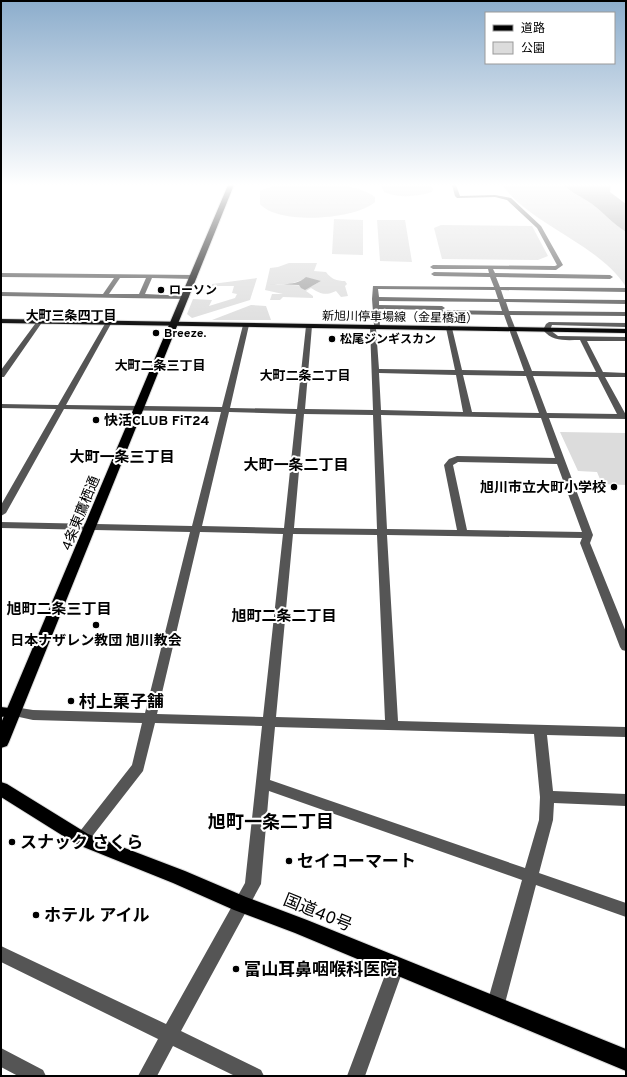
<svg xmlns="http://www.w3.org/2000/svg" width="627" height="1077" font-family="Overpass,'Noto Sans JP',sans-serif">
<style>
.green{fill:#dcdcdc;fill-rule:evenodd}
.water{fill:#a3a3a3}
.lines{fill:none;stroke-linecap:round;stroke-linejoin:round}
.major-casing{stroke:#dbdbdb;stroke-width:2}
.highway-casing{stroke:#dbdbdb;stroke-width:2}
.minor{fill:#555;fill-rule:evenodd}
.major{fill:#000;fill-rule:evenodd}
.highway{fill:#000;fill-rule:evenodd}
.poi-dot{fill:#000;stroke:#fff;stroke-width:1.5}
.labels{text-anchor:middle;stroke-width:4;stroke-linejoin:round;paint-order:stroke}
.far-poi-label{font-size:12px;font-weight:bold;fill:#000;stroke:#fff;text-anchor:start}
.far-street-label{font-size:12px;fill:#000;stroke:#fff}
.far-neighbourhood-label{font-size:13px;font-weight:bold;fill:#000;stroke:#fff}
.poi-label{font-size:14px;font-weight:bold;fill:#000;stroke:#fff;text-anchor:start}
.street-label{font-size:14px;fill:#000;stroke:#fff}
.neighbourhood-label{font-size:15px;font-weight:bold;fill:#000;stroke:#fff}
.near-poi-label{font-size:17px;font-weight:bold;fill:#000;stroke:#fff;text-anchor:start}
.near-street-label{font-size:17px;fill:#000;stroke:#fff}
.near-neighbourhood-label{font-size:18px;font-weight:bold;fill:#000;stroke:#fff}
</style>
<rect width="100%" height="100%" fill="#fff"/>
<!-- green -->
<path class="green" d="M 276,185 C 305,185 351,179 375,197 L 375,202 C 355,220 278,225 260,204 L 260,191 Z
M 381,185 L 431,185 L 433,190 L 432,192 C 417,197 398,198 384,192 Z
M 502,185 L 563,185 C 572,193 582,197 592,204 C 604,213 613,224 626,232 L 626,287 C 599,244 533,226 502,185 Z
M 334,219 L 363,220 L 363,255 L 332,254 Z
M 377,220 L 405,220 L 412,262 L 380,261 Z
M 441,225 L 532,226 L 548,256 L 538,260 L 442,259 L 434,228 Z
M 289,263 L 317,263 L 314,271 L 326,272 C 331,279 337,281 345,281 L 347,284 L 345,286 L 348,296 L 341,297 L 336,291 C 325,296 321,294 311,288 L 306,291 L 313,296 L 313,298 L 283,297 L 280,300 L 270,300 L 272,294 L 283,294 L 265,290 L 270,268 L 278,267 ZM 302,280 L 321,281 L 312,286 L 269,284 L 290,284 Z
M 257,278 L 250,300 L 192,318 L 187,314 L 193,299 L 212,300 L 209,306 L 235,298 L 237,294 L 232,293 L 234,286 L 212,286 L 212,284 Z
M 251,305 L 266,306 L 271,320 L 212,320 Z
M 560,432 L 626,433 L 626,485 L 602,484 L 597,472 L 578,471 Z"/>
<!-- water -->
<path class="water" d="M 563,185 L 611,185 L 610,192 L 626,204 L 626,232 C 613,224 604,213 592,204 C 582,197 572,193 563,185 Z
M 306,277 L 321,281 L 305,290 L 301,288 L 299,285 L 269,284 C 280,284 297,286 306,277 Z"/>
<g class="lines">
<!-- major casing -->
<g class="major-casing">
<path id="major" d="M 1,319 L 626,329 L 626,333 L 1,323 Z
M 1,707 L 18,709 L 20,712 L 18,715 L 1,717 Z"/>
</g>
<!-- highway casing -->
<g class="highway-casing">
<path id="highway" d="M 228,185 L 234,185 L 9,742 L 7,746 L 1,748 L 1,723 Z
M 1,782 L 7,784 L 88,834 L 185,871 L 246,897 L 307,920 L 626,1049 L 626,1071 L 295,933 L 234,910 L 173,883 L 76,844 L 1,797 Z"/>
</g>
<!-- minor -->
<path class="minor" d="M 452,185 L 456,185 L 460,196 L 495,195 L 511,198 L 541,226 L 563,265 L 556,270 L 493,269 L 495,273 L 610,275 L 613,277 L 610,279 L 496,277 L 500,287 L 626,288 L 626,292 L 501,290 L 504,299 L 626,300 L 626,304 L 506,302 L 509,311 L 626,312 L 626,316 L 510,315 L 532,371 L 596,372 L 580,340 C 565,340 553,342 543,330 L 546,324 L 549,322 L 626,323 L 626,327 L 552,325 L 550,330 L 558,336 L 626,337 L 626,341 L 587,341 L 603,372 L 626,373 L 626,377 L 605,377 L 626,415 L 626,419 L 549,418 L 593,535 L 590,543 L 626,632 L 626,651 L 622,650 L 620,647 L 580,543 L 582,538 L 387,535 L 398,721 L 626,727 L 626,737 L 547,735 L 553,791 L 626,794 L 626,806 L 554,803 L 553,820 L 539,873 L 626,903 L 626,917 L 536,885 L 504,1007 L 501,1013 L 495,1016 L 489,1013 L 486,1007 L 522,880 L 269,791 L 261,884 L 181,1031 L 261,1070 L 264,1076 L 235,1076 L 173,1046 L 157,1076 L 138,1076 L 158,1039 L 1,962 L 1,946 L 166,1024 L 245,883 L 262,726 L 155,723 L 143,771 L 87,843 L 82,845 L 77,843 L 75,839 L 77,835 L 132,765 L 142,723 L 33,720 L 10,715 L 8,712 L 10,709 L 14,707 L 33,710 L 145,713 L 190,532 L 1,528 L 1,522 L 192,526 L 221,412 L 64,409 L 6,513 L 1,516 L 1,505 L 56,409 L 1,408 L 1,404 L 58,405 L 106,322 L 109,320 L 112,322 L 66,405 L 222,407 L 243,325 L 246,323 L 249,325 L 230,408 L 297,409 L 306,326 L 309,324 L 312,326 L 305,409 L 373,410 L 370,327 L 374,325 L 372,299 L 373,286 L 494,287 L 490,277 L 434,276 L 431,274 L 434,272 L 489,273 L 488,269 L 433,269 L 430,267 L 433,265 L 555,266 L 557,265 L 537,228 L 507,200 L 495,197 L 457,198 L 455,196 ZM 378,289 L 495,290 L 498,299 L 379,297 ZM 379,301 L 499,302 L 502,311 L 442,310 L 439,312 L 442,314 L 504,315 L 524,371 L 462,370 L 452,328 L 449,326 L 446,328 L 455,370 L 379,369 L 376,329 L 380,327 L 379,309 L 442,310 L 445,308 L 442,306 L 379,305 ZM 379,373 L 456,375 L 463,412 L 381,410 ZM 463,375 L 526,376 L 539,413 L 472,412 ZM 533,376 L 598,377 L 617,414 L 547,413 ZM 229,412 L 296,414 L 284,528 L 202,526 ZM 304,414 L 373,415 L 377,529 L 294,528 ZM 381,415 L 541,418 L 555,458 L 457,456 L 449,459 L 444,465 L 457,530 L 387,529 ZM 458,462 L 557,464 L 582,532 L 467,530 L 453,465 ZM 200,532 L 283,534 L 263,717 L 157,714 ZM 293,534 L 377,535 L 385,720 L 276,717 ZM 275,727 L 534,734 L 540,797 L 539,820 L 525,868 L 270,780 Z
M 1,273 L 194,275 L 197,277 L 194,279 L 152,278 L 145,294 L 188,296 L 189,297 L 186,299 L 1,296 L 1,292 L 103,294 L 114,278 L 1,277 ZM 120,278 L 146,278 L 139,294 L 109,294 Z
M 38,320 L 43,321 L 4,377 L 1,377 L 1,370 Z
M 396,959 L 402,961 L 404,967 L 365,1076 L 347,1076 L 388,967 L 390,961 Z
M 1,1048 L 43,1070 L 46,1076 L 18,1076 L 1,1067 Z"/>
<!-- major -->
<use href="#major" class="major"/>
<!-- highway -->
<use href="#highway" class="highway"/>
</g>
<!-- sky -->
<linearGradient id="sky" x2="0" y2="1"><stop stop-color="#8cadcc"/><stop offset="0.55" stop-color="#fff"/><stop offset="1" stop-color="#fff" stop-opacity="0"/></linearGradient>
<rect width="627" height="336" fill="url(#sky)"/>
<!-- markers -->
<g class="poi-dot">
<circle cx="161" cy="290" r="4"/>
<circle cx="156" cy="333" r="4"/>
<circle cx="332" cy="339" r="4"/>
<circle cx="96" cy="420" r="4"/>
<circle cx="614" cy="487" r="4"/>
<circle cx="96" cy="625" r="4"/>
<circle cx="71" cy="701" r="4"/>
<circle cx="12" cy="842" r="4"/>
<circle cx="289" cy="861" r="4"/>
<circle cx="36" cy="915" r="4"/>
<circle cx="236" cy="969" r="4"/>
</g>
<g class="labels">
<!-- far-poi labels -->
<g class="far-poi-label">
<text x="169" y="294">ローソン</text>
<text x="164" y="337">Breeze.</text>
<text x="340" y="343">松尾ジンギスカン</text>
</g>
<!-- far-street labels -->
<g class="far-street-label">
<text transform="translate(400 317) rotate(1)" y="4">新旭川停車場線（金星橋通）</text>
</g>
<!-- far-neighbourhood labels -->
<g class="far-neighbourhood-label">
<text x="71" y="320">大町三条四丁目</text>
<text x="160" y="370">大町二条三丁目</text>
<text x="305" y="380">大町二条二丁目</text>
</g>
<!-- poi labels -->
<g class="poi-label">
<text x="104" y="425">快活CLUB FiT24</text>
<text x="606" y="492" text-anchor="end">旭川市立大町小学校</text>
<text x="96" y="645" text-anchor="middle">日本ナザレン教団 旭川教会</text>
</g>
<!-- street labels -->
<g class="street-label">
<text transform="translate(80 513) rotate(-68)" y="5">4条東鷹栖通</text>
</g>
<!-- neighbourhood labels -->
<g class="neighbourhood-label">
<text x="122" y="462">大町一条三丁目</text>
<text x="296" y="470">大町一条二丁目</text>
<text x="59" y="614">旭町二条三丁目</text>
<text x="284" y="621">旭町二条二丁目</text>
</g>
<!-- near-poi labels -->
<g class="near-poi-label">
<text x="79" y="707">村上菓子舗</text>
<text x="20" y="848">スナック さくら</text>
<text x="297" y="867">セイコーマート</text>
<text x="44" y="921">ホテル アイル</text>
<text x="244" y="975">富山耳鼻咽喉科医院</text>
</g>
<!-- near-street labels -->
<g class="near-street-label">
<text transform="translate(318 912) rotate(22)" y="6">国道40号</text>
</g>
<!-- near-neighbourhood labels -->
<g class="near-neighbourhood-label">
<text x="271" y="828">旭町一条二丁目</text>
</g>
</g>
<!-- border -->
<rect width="627" height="1077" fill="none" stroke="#000000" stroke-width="4"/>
<!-- legend -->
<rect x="485" y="12" width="130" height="52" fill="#ffffff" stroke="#999999"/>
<rect x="493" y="25" width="20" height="6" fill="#000000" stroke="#999999"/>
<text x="521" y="32" font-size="12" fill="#000000">道路</text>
<rect x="493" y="42" width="20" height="12" fill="#dcdcdc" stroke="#999999"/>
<text x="521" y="52" font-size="12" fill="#000000">公園</text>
</svg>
